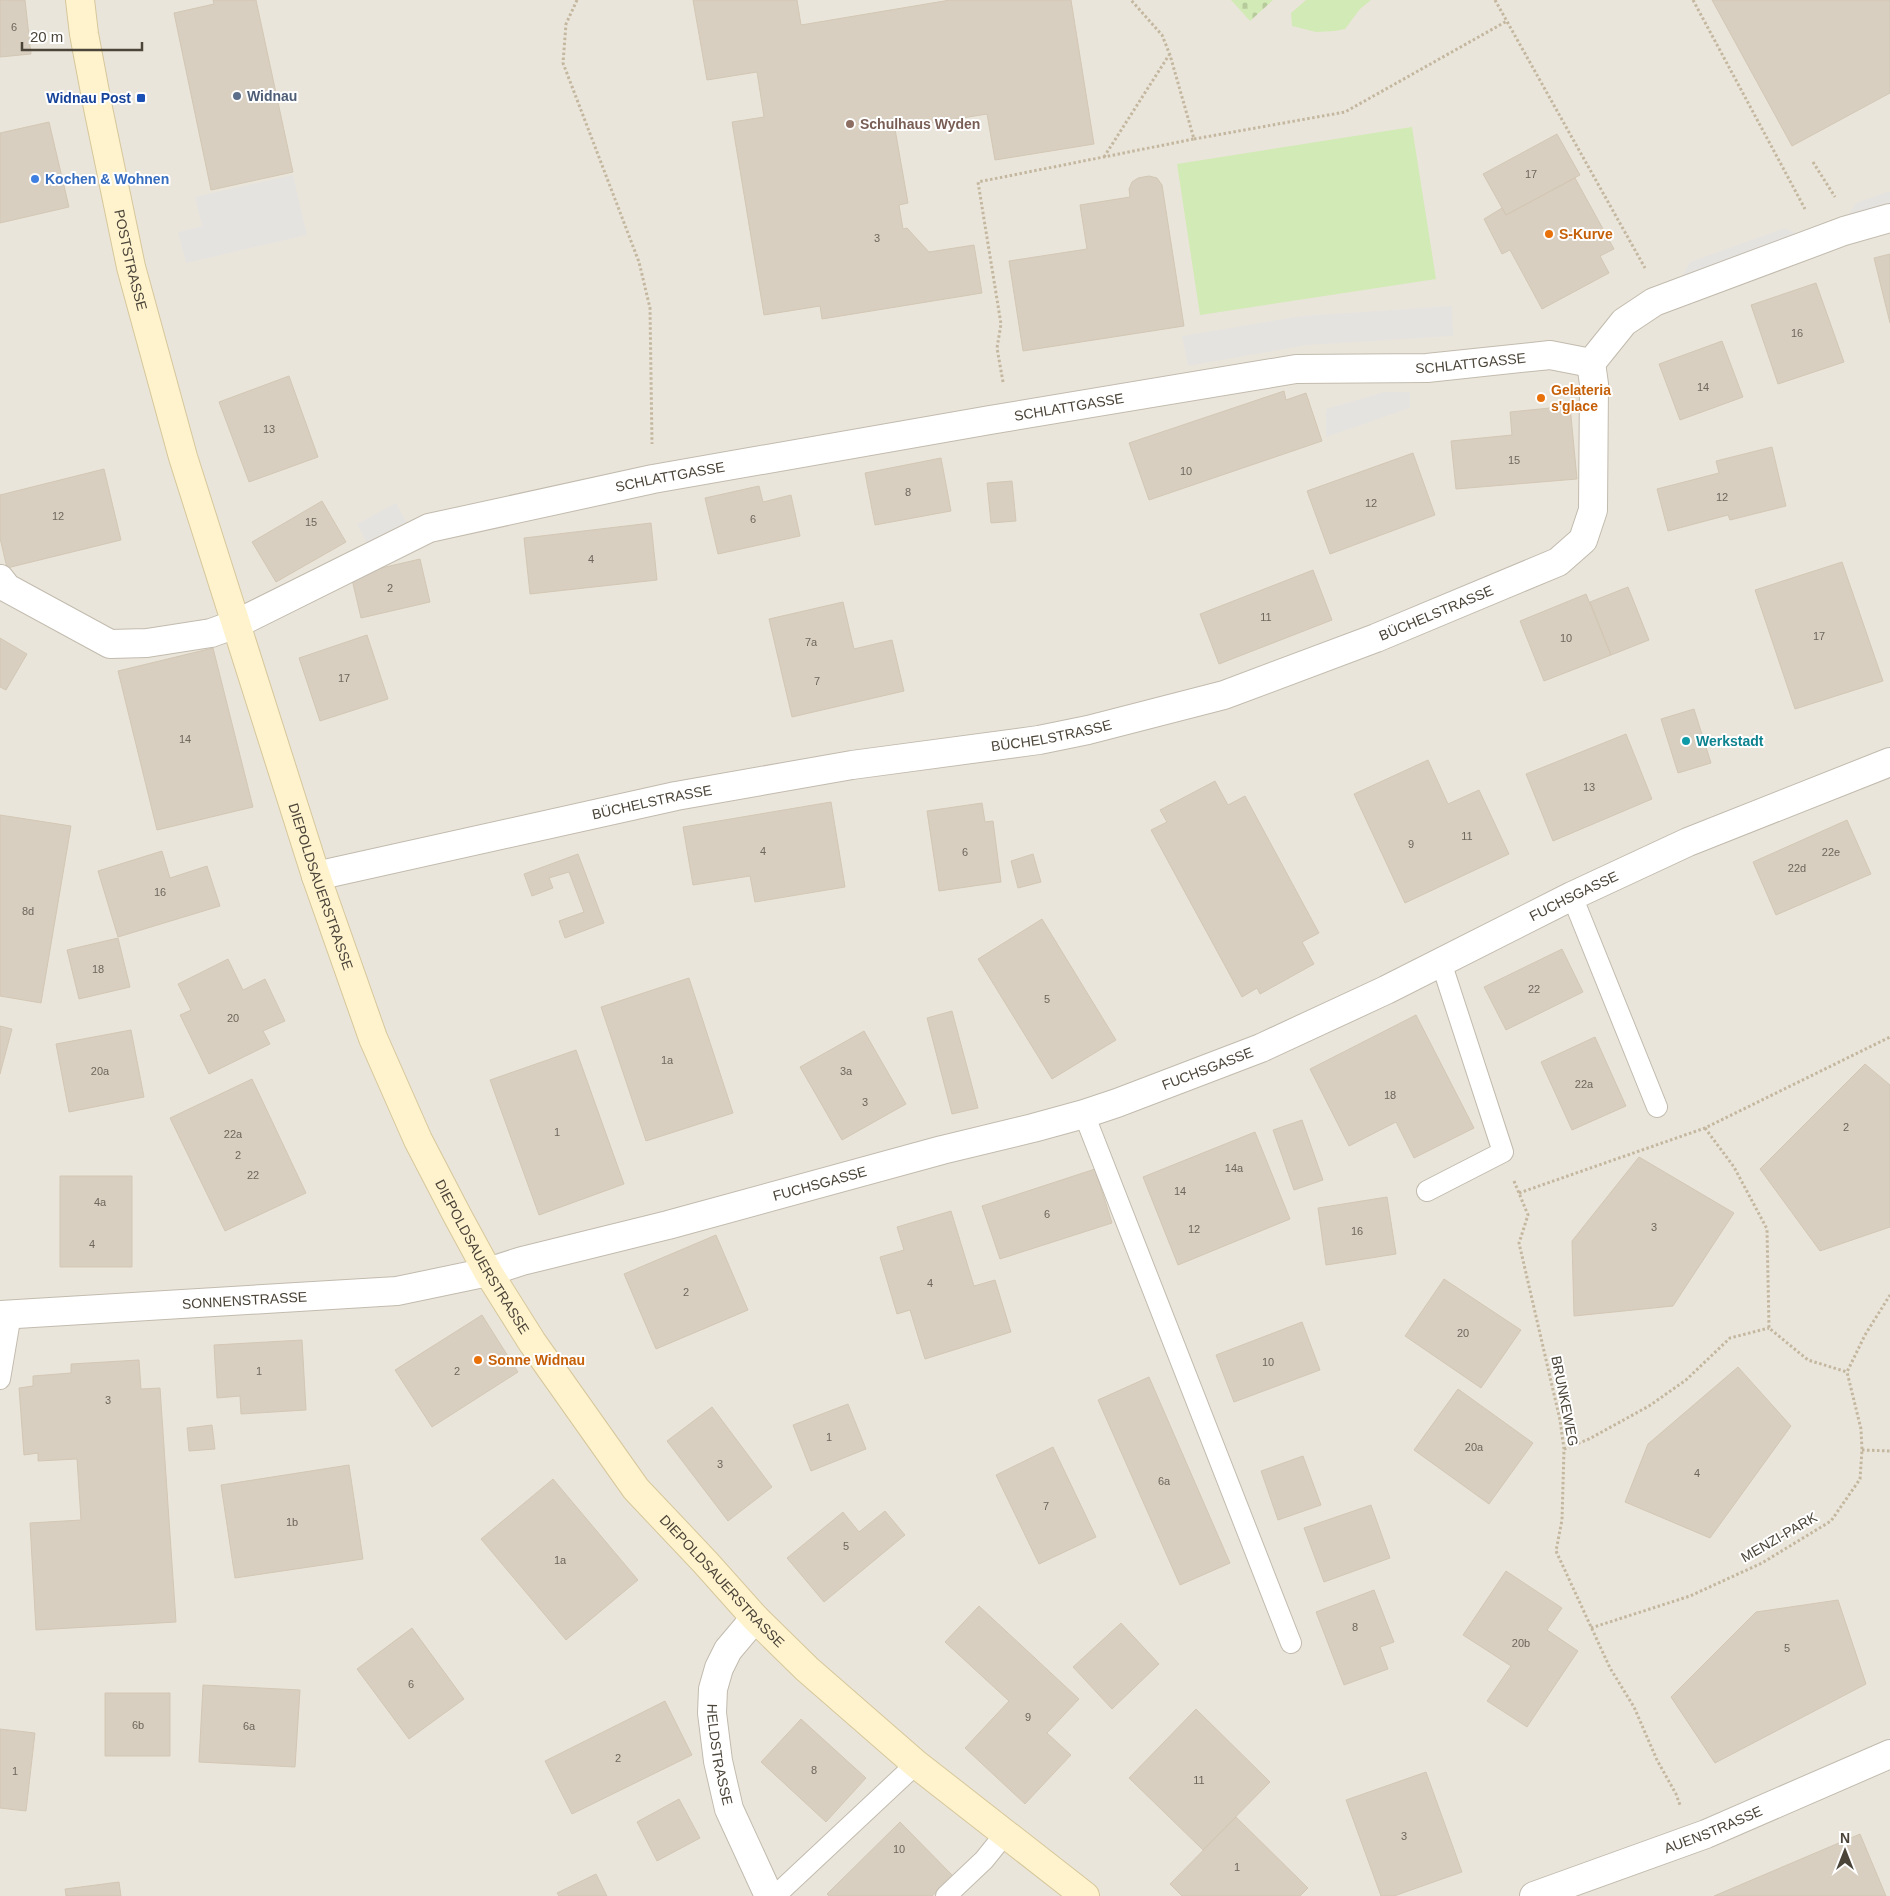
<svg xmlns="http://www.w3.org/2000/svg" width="1890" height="1896" font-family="Helvetica,sans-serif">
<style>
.residential{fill:#eae5da}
.green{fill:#d2eab5}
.cemetery{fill:url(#cemetery-stones)}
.parking{fill:#e5e3e0}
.building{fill:#d8cfc1;stroke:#d3c7b4}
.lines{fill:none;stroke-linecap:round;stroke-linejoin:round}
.lane-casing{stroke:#c2bbae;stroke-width:22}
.street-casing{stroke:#c2bbae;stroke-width:30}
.secondary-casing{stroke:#d6c79b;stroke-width:30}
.path{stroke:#c4b79f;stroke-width:3;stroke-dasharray:2.5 2.5;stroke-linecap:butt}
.lane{stroke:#fff;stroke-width:20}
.street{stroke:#fff;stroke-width:28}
.secondary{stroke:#fff3cd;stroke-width:28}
.service-dot{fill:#5c6f8a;stroke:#fff;stroke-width:2}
.transit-dot{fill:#1a4fb4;stroke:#fff;stroke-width:2}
.education-dot{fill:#8d6e63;stroke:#fff;stroke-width:2}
.shop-dot{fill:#3f7fe0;stroke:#fff;stroke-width:2}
.food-dot{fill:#e8710a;stroke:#fff;stroke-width:2}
.culture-dot{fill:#0f9aa8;stroke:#fff;stroke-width:2}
.labels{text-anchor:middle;stroke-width:4;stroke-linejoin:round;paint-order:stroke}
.number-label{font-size:11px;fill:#6e675b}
.service-label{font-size:14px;font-weight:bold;fill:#4e5e75;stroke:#fff;text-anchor:start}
.transit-label{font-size:14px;font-weight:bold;fill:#164399;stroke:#fff;text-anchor:end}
.education-label{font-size:14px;font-weight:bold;fill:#785e54;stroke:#fff;text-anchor:start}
.shop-label{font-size:14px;font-weight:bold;fill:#366cbe;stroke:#fff;text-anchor:start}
.food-label{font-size:14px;font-weight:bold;fill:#c56008;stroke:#fff;text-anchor:start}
.street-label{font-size:14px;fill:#4b4439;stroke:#fff}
.culture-label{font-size:14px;font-weight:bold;fill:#0d838f;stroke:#fff;text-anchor:start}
</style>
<defs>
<pattern id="cemetery-stones" width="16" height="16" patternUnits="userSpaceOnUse" patternTransform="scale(1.25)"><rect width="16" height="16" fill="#d2eab5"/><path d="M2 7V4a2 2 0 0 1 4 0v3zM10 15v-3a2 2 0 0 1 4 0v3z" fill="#b6ca9c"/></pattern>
</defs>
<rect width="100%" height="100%" fill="#f6f3ec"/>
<!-- residential -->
<path class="residential" d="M 0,0 L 1890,0 L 1890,1896 L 0,1896 Z"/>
<!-- green -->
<path class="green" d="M 1306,0 L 1371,0 L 1360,9 L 1345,29 L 1335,31 L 1316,32 L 1292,26 L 1291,13 Z
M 1412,127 L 1436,279 L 1200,315 L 1177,164 Z"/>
<!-- cemetery -->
<path class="cemetery" d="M 1231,0 L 1273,0 L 1250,21 Z"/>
<!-- parking -->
<path class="parking" d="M 293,175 L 307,235 L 186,263 L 178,232 L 202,226 L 195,197 Z
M 1890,191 L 1890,202 L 1847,217 L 1856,203 Z
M 1785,228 L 1799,235 L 1682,276 L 1690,262 Z
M 1452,306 L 1453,336 L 1307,345 L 1188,366 L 1182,336 L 1302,316 Z
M 1384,392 L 1410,392 L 1410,408 L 1326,437 L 1326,409 Z
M 396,503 L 407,523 L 368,545 L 357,524 Z"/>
<!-- building -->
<path class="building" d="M 0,0 L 25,0 L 31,54 L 0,57 Z
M 213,0 L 256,0 L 293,172 L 211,190 L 174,13 L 214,4 Z
M 693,0 L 797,0 L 801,25 L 950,0 L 1071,0 L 1094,144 L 995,160 L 987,114 L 895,129 L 908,203 L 899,205 L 903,229 L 907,228 L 929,252 L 974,245 L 982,293 L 822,319 L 820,306 L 764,315 L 732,122 L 764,117 L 757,72 L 707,80 Z
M 1712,0 L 1890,0 L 1890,93 L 1792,146 Z
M 49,122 L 69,207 L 0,223 L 0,133 Z
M 1557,134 L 1580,175 L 1506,215 L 1483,174 Z
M 1149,176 L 1157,178 L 1162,185 L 1184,326 L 1023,351 L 1009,261 L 1087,249 L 1080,205 L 1130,197 L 1129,189 L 1132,182 L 1138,178 Z
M 1575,178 L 1614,249 L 1600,256 L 1609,273 L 1542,309 L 1510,250 L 1502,254 L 1484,219 L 1502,208 L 1506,215 Z
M 1890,254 L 1890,323 L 1874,258 Z
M 1816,283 L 1844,362 L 1778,384 L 1751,305 Z
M 1722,341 L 1743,397 L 1680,420 L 1659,364 Z
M 289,376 L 318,457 L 249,482 L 219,402 Z
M 1284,391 L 1286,400 L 1306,393 L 1322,441 L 1149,500 L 1129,443 Z
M 1570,406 L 1577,479 L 1456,489 L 1451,441 L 1512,435 L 1510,412 Z
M 1772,447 L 1786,506 L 1730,520 L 1728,515 L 1668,531 L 1657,489 L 1719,473 L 1716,461 Z
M 1413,453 L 1435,515 L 1330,554 L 1307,491 Z
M 941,458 L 951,511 L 875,525 L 865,473 Z
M 104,469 L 121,540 L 7,568 L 0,538 L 0,495 Z
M 1012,481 L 1016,521 L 991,523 L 987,483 Z
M 759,486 L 763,502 L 791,495 L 800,536 L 718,554 L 705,498 Z
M 322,501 L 346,542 L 276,582 L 252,542 Z
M 651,523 L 657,580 L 530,594 L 524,538 Z
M 420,559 L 430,602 L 361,618 L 351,575 Z
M 1842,562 L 1883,681 L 1795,709 L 1755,590 Z
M 1313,570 L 1332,620 L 1219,664 L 1200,614 Z
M 1628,587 L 1649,640 L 1611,655 L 1590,602 Z
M 1586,594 L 1611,655 L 1544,681 L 1520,621 Z
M 843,602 L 854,649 L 892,640 L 904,691 L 792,717 L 769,619 Z
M 367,635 L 388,699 L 320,721 L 299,658 Z
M 0,638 L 27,654 L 6,690 L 0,687 Z
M 213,648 L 253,807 L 157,830 L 118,671 Z
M 1694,709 L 1711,763 L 1678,773 L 1661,719 Z
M 1626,734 L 1652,799 L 1553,841 L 1526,774 Z
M 1428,760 L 1448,804 L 1479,790 L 1509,854 L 1405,903 L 1354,794 Z
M 1215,781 L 1228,805 L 1245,796 L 1319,933 L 1302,942 L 1314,964 L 1260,994 L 1257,988 L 1242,997 L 1151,830 L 1167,822 L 1160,810 Z
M 831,802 L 845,887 L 755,902 L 750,876 L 693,885 L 683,827 Z
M 982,803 L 985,822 L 993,821 L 1001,882 L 939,891 L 927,811 Z
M 0,815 L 71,826 L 41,1003 L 0,996 Z
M 1847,820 L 1871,874 L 1776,915 L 1753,862 Z
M 162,851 L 170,878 L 207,866 L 220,906 L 118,937 L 98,871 Z
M 578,854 L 604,923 L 565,938 L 559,921 L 584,912 L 569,872 L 549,878 L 553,888 L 532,896 L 524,874 Z
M 1033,854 L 1041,882 L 1018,888 L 1011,861 Z
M 1042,919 L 1116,1040 L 1052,1079 L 978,959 Z
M 118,938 L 130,987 L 79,999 L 67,950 Z
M 1562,949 L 1583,992 L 1506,1030 L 1484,987 Z
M 228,959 L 243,990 L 265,979 L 285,1021 L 263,1031 L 270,1044 L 209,1074 L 180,1015 L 191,1010 L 178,984 Z
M 689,978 L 733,1113 L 646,1141 L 601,1007 Z
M 952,1011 L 978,1108 L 952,1114 L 927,1018 Z
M 1416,1015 L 1474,1128 L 1414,1158 L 1396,1122 L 1349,1146 L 1310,1069 Z
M 0,1026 L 12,1029 L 0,1074 Z
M 131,1030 L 144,1097 L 69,1112 L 56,1044 Z
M 864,1031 L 906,1104 L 842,1140 L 800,1067 Z
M 1595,1037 L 1626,1106 L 1572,1130 L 1541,1062 Z
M 576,1050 L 624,1184 L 539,1215 L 490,1080 Z
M 1865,1064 L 1890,1085 L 1890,1227 L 1820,1251 L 1760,1169 Z
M 252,1079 L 306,1193 L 225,1231 L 170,1118 Z
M 1302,1120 L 1323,1180 L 1294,1190 L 1273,1130 Z
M 1255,1132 L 1290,1219 L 1178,1265 L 1143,1177 Z
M 1639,1157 L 1734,1213 L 1673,1306 L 1574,1316 L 1572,1241 Z
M 1095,1169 L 1112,1223 L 1000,1259 L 982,1206 Z
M 60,1176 L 132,1176 L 132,1267 L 60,1267 Z
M 1387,1197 L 1396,1254 L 1326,1265 L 1318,1208 Z
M 951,1211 L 974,1286 L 995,1280 L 1011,1332 L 925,1359 L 910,1310 L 897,1314 L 880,1257 L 904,1250 L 897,1227 Z
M 716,1235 L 748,1310 L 656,1349 L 624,1274 Z
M 1444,1279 L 1521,1330 L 1481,1388 L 1405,1336 Z
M 482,1315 L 518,1372 L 432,1427 L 395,1370 Z
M 1302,1322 L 1320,1370 L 1234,1402 L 1216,1355 Z
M 302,1340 L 306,1410 L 241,1414 L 240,1396 L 217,1398 L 214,1345 Z
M 139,1360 L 141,1389 L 160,1388 L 176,1622 L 36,1630 L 30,1523 L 81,1520 L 77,1459 L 38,1461 L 38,1453 L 24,1455 L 19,1388 L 33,1386 L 33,1376 L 71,1373 L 71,1364 Z
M 1738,1367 L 1791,1426 L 1710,1538 L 1625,1502 L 1648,1444 Z
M 1149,1377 L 1230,1563 L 1180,1585 L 1098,1400 Z
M 1458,1389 L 1533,1443 L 1489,1504 L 1414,1450 Z
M 848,1404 L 866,1449 L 811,1471 L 793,1425 Z
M 712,1407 L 772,1487 L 728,1521 L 667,1441 Z
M 212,1425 L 215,1449 L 189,1451 L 187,1428 Z
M 1053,1447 L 1096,1537 L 1039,1564 L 996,1475 Z
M 1303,1456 L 1321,1505 L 1278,1520 L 1261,1471 Z
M 349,1465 L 363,1559 L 235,1578 L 221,1485 Z
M 553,1479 L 638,1580 L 566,1640 L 481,1539 Z
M 1371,1505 L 1390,1558 L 1324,1582 L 1304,1528 Z
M 885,1511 L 905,1535 L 824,1602 L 787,1558 L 843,1512 L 859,1532 Z
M 1506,1571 L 1562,1608 L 1547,1630 L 1578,1651 L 1527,1727 L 1487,1701 L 1511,1666 L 1463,1635 Z
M 1374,1590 L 1394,1642 L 1380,1647 L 1388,1669 L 1344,1685 L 1316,1612 Z
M 1838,1600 L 1866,1684 L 1715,1763 L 1671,1697 L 1756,1612 Z
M 979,1606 L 1079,1699 L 1047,1733 L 1071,1755 L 1025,1804 L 965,1748 L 1009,1701 L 945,1642 Z
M 1121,1623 L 1159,1664 L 1112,1709 L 1073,1667 Z
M 412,1628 L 464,1699 L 409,1739 L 357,1669 Z
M 203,1685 L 300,1690 L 295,1767 L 199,1762 Z
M 105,1693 L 170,1693 L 170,1756 L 105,1756 Z
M 665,1701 L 692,1755 L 572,1814 L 545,1761 Z
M 1196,1709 L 1270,1782 L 1203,1850 L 1129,1778 Z
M 801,1719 L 866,1778 L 826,1822 L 761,1762 Z
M 0,1729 L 35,1733 L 26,1811 L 0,1808 Z
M 1426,1772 L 1462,1872 L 1394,1896 L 1381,1896 L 1346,1800 Z
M 679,1799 L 700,1838 L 657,1861 L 637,1822 Z
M 1236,1817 L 1308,1888 L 1300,1896 L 1182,1896 L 1170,1884 Z
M 900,1822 L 953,1876 L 932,1896 L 829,1896 L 827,1894 Z
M 1860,1834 L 1886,1896 L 1714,1896 Z
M 596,1874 L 607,1896 L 559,1896 L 557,1893 Z
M 119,1882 L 121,1896 L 66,1896 L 65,1889 Z"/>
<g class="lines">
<!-- lane casing -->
<g class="lane-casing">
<path id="lane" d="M 1572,896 L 1657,1107
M 1084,1114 L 1291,1643
M 1427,1191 L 1503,1152 L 1441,962
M 0,1379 L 11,1314
M 775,1896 L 916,1764
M 946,1896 L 984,1860 L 1005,1834"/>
</g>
<!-- street casing -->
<g class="street-casing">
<g id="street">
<path id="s1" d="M 0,579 L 7,588 L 110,644 L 147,643 L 211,633 L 236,624 L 429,528 L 653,479 L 990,420 L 1296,369 L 1427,368 L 1550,355 L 1591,363 L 1624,322 L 1654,302 L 1844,231 L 1890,218"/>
<path id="s2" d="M 316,876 L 676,796 L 852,765 L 1039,740 L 1088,730 L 1224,695 L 1376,638 L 1558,562 L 1583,540 L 1593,510 L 1594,384 L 1591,363"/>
<path id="s3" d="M 0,1315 L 397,1291 L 488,1272 L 522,1261 L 668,1225 L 942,1150 L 1033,1128 L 1084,1114 L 1117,1103 L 1261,1048 L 1386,990 L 1572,896 L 1688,842 L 1890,762"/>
<path id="s4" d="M 755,1618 L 728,1650 L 719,1668 L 713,1689 L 712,1713 L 718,1761 L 729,1809 L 769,1896"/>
<path id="s5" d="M 1534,1896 L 1706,1834 L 1890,1754"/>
</g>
</g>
<!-- secondary casing -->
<g class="secondary-casing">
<g id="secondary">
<path id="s6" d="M 80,0 L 84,34 L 98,108 L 131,267 L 183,457 L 316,876 L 373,1038 L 418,1140 L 457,1215 L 488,1272 L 532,1342 L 636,1489 L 705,1562 L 755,1618 L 807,1669 L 916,1764 L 1085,1896"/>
</g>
</g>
<!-- path -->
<path class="path" d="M 577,0 L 566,24 L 563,63 L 639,262 L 650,308 L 652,444
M 1495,0 L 1645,268
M 1693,0 L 1805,209
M 1194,139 L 1345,112 L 1507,21
M 1104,157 L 1169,55
M 1813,162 L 1835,197
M 1003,382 L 997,348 L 1001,324 L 978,182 L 1194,139 L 1170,55 L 1162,35 L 1131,0
M 1705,1128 L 1734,1167 L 1767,1229 L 1769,1328 L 1808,1360 L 1847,1372
M 1514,1181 L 1528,1215 L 1519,1243 L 1560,1420 L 1564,1449 L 1562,1520 L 1556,1551 L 1610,1668 L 1634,1707 L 1657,1760 L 1676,1794 L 1680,1805
M 1519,1193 L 1705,1128 L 1890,1037
M 1564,1449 L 1589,1439 L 1649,1406 L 1686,1380 L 1730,1338 L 1769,1328
M 1862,1450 L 1890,1451
M 1591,1628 L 1690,1596 L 1762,1563 L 1831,1521 L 1860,1479 L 1862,1450 L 1861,1429 L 1847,1372 L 1865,1335 L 1890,1295"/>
<!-- lane -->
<use href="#lane" class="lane"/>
<!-- street -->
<use href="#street" class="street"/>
<!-- secondary -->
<use href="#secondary" class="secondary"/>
</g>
<!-- markers -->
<circle class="service-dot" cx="237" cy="96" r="5"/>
<rect class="transit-dot" x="136" y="93" width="10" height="10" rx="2.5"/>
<circle class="education-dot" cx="850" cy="124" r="5"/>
<circle class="shop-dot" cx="35" cy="179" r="5"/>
<g class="food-dot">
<circle cx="1549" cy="234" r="5"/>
<circle cx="1541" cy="398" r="5"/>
<circle cx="478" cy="1360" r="5"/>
</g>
<circle class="culture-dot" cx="1686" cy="741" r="5"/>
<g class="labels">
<!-- number labels -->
<g class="number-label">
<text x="14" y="31">6</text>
<text x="1531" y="178">17</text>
<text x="877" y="242">3</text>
<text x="1797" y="337">16</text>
<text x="1703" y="391">14</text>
<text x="269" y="433">13</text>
<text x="1514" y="464">15</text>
<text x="1186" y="475">10</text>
<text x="908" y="496">8</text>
<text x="1722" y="501">12</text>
<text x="1371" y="507">12</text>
<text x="58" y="520">12</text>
<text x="753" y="523">6</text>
<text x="311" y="526">15</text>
<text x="591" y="563">4</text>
<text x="390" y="592">2</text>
<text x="1266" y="621">11</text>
<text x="1819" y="640">17</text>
<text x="1566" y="642">10</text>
<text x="811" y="646">7a</text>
<text x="344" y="682">17</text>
<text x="817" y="685">7</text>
<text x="185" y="743">14</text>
<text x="1589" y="791">13</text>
<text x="1467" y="840">11</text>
<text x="1411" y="848">9</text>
<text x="763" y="855">4</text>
<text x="965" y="856">6</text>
<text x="1831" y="856">22e</text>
<text x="1797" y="872">22d</text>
<text x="160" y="896">16</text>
<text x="28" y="915">8d</text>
<text x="98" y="973">18</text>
<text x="1534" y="993">22</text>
<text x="1047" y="1003">5</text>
<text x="233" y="1022">20</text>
<text x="667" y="1064">1a</text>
<text x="100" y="1075">20a</text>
<text x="846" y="1075">3a</text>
<text x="1584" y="1088">22a</text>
<text x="1390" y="1099">18</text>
<text x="865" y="1106">3</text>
<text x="1846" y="1131">2</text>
<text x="557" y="1136">1</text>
<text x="233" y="1138">22a</text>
<text x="238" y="1159">2</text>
<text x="1234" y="1172">14a</text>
<text x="253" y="1179">22</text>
<text x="1180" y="1195">14</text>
<text x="100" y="1206">4a</text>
<text x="1047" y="1218">6</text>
<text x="1654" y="1231">3</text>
<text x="1194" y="1233">12</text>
<text x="1357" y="1235">16</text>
<text x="92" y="1248">4</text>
<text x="930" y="1287">4</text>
<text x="686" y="1296">2</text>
<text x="1463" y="1337">20</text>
<text x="1268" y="1366">10</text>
<text x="259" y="1375">1</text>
<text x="457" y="1375">2</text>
<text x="108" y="1404">3</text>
<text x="829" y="1441">1</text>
<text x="1474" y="1451">20a</text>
<text x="720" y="1468">3</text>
<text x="1697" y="1477">4</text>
<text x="1164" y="1485">6a</text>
<text x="1046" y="1510">7</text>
<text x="292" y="1526">1b</text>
<text x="846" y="1550">5</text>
<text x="560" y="1564">1a</text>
<text x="1355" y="1631">8</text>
<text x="1521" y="1647">20b</text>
<text x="1787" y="1652">5</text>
<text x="411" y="1688">6</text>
<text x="1028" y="1721">9</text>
<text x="138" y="1729">6b</text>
<text x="249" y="1730">6a</text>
<text x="618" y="1762">2</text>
<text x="814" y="1774">8</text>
<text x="15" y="1775">1</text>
<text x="1199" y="1784">11</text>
<text x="1404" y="1840">3</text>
<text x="899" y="1853">10</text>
<text x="1237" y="1871">1</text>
</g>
<!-- service labels -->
<g class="service-label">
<text x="247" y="101">Widnau</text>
</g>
<!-- transit labels -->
<g class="transit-label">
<text x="131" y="103">Widnau Post</text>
</g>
<!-- education labels -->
<g class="education-label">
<text x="860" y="129">Schulhaus Wyden</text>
</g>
<!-- shop labels -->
<g class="shop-label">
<text x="45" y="184">Kochen &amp; Wohnen</text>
</g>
<!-- food labels -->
<g class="food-label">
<text x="1559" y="239">S-Kurve</text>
<text x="1551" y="395">Gelateria<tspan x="1551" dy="16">s'glace</tspan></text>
<text x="488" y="1365">Sonne Widnau</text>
</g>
<!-- street labels -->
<g class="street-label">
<text dy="5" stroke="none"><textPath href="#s6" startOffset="265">POSTSTRASSE</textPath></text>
<text dy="5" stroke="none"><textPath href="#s1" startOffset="1529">SCHLATTGASSE</textPath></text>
<text dy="5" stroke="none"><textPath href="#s1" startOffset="1124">SCHLATTGASSE</textPath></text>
<text dy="5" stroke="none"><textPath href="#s1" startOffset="719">SCHLATTGASSE</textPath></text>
<text dy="5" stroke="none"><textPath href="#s2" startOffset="1154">BÜCHELSTRASSE</textPath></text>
<text dy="5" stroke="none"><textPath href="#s2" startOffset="749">BÜCHELSTRASSE</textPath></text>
<text dy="5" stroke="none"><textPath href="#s2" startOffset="344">BÜCHELSTRASSE</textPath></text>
<text dy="5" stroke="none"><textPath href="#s6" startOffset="920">DIEPOLDSAUERSTRASSE</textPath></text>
<text dy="5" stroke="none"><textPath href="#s3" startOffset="1644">FUCHSGASSE</textPath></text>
<text dy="5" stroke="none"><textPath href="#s3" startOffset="1239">FUCHSGASSE</textPath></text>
<text dy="5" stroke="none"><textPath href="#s3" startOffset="834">FUCHSGASSE</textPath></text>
<text dy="5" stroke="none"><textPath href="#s6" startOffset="1325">DIEPOLDSAUERSTRASSE</textPath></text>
<text dy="5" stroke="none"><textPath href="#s3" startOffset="245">SONNENSTRASSE</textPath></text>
<text transform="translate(1565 1401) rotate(79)" y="5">BRUNKEWEG</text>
<text transform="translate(1779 1537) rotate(-30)" y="5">MENZI-PARK</text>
<text dy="5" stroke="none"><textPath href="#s6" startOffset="1730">DIEPOLDSAUERSTRASSE</textPath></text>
<text dy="5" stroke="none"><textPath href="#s4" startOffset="150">HELDSTRASSE</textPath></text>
<text dy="5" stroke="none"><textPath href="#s5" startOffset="191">AUENSTRASSE</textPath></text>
</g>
<!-- culture labels -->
<g class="culture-label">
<text x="1696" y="746">Werkstadt</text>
</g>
</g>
<!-- north arrow -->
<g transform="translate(1845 1851)" stroke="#ffffff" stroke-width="4" paint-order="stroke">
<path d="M0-4L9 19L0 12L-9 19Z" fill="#4b4439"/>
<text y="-8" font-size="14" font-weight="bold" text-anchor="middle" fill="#4b4439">N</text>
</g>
<!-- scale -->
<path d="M22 42v8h120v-8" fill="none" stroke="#4b4439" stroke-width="2.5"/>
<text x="30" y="42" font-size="15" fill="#4b4439" stroke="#ffffff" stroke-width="4" paint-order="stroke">20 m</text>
</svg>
